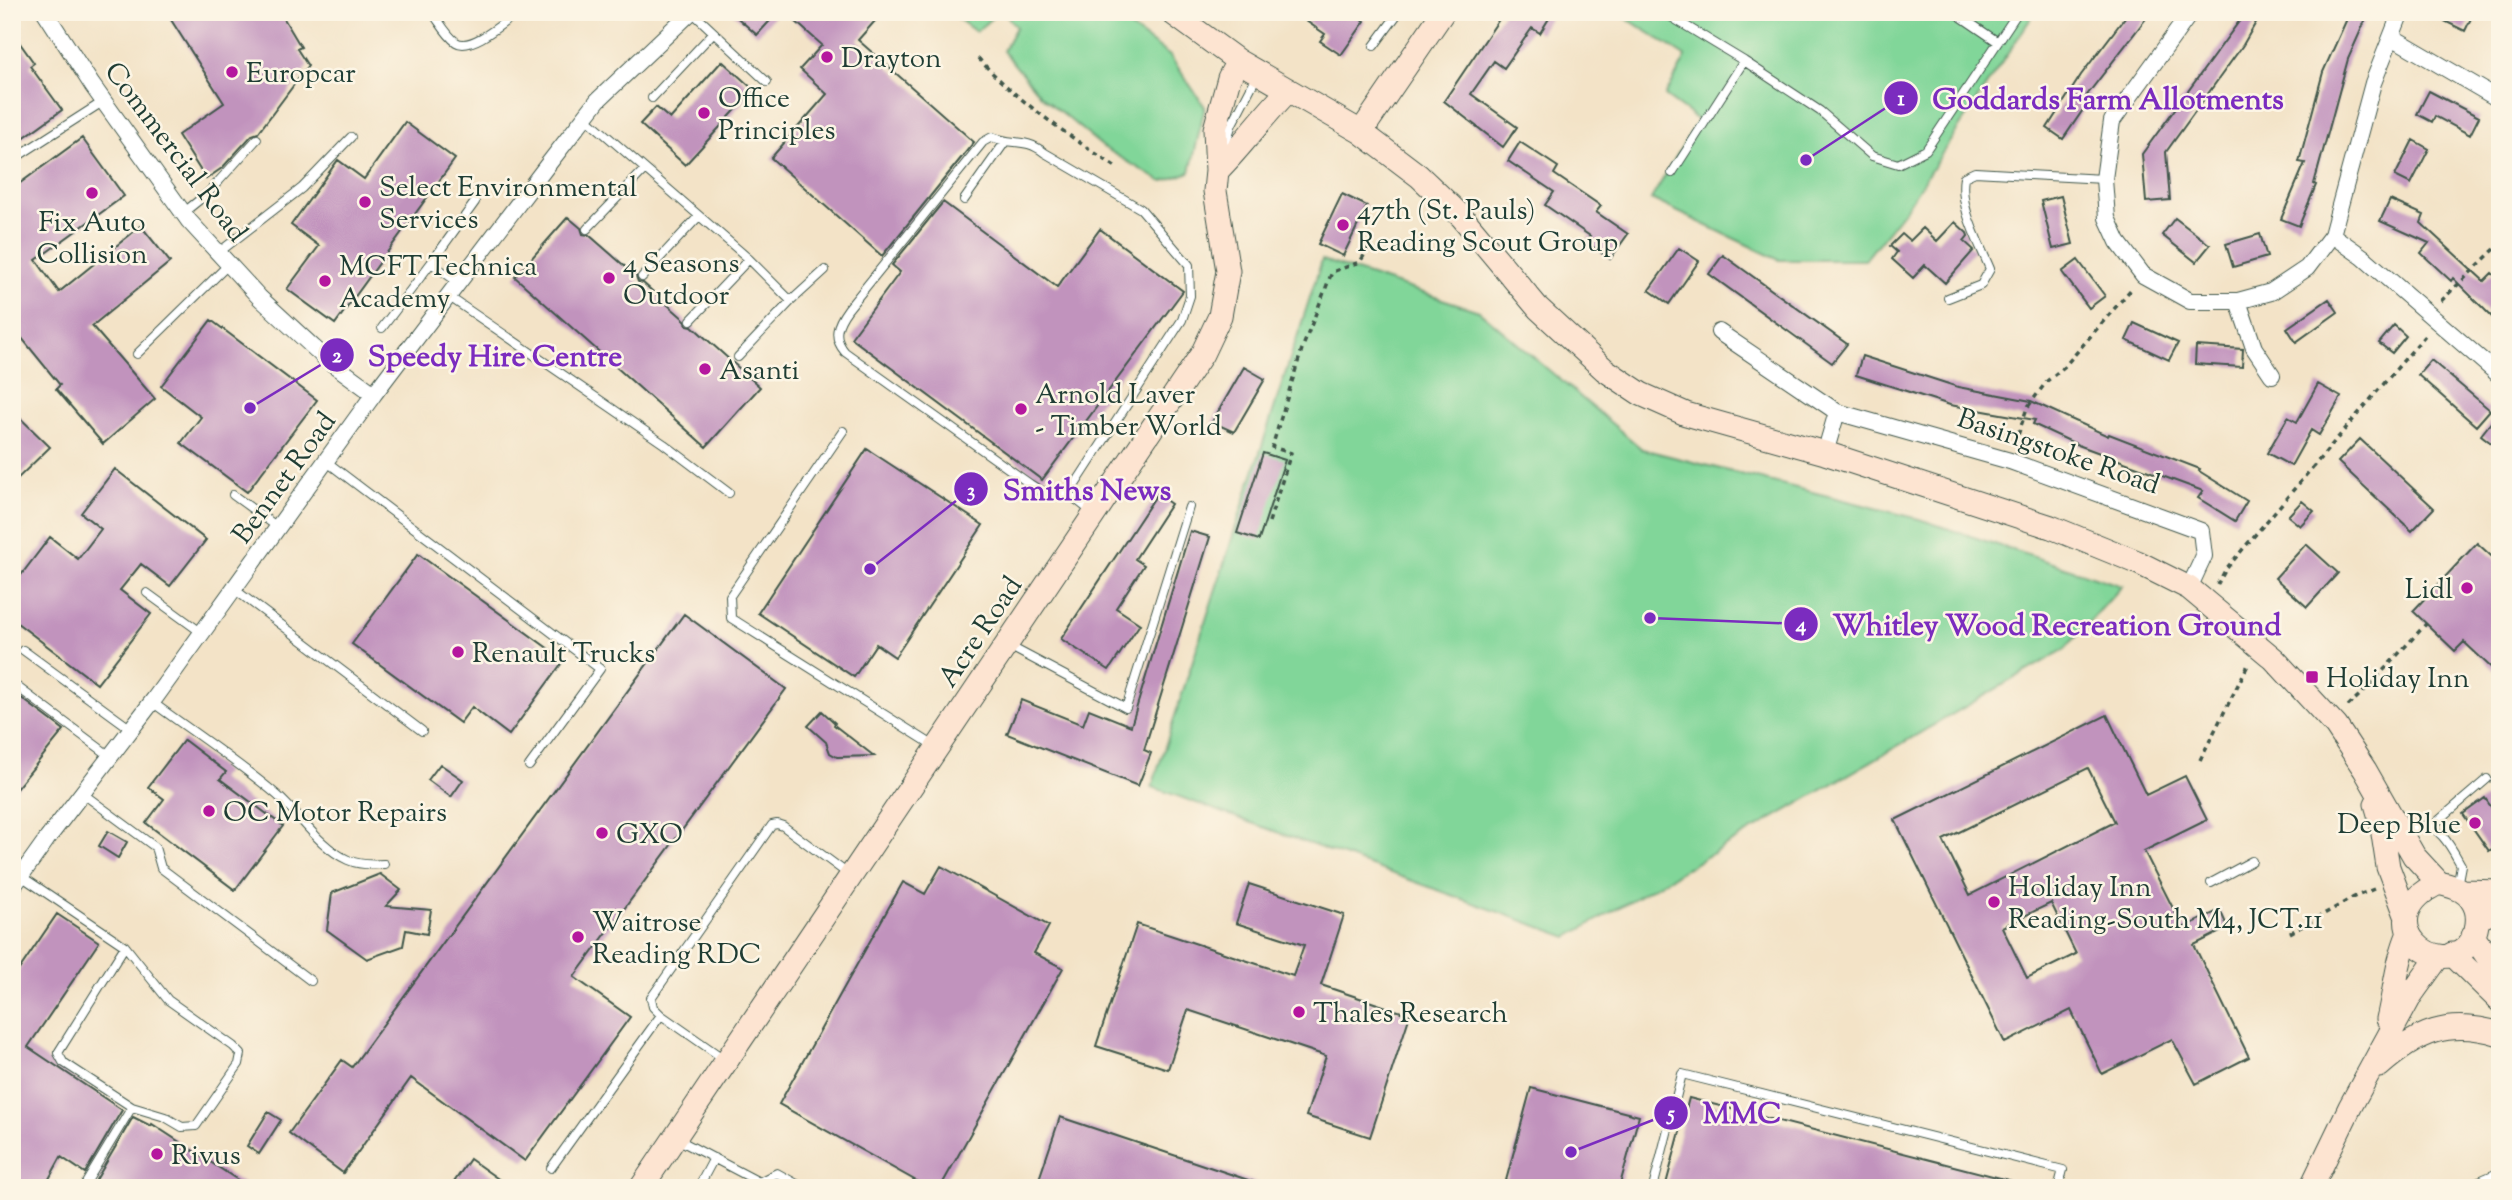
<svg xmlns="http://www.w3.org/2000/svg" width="2512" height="1200" font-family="'Sorts Mill Goudy',serif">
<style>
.green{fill:#81d699;stroke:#508a66;stroke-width:2}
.building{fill:#c193bd;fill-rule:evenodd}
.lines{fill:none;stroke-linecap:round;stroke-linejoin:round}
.lane-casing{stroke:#3f564a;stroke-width:10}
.street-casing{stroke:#3f564a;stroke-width:18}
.secondary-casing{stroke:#3f564a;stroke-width:25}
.path{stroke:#3f564a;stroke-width:3.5;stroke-dasharray:5 5;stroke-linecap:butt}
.lane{stroke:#fff;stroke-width:8}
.street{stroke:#fff;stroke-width:16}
.secondary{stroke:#fde4d1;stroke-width:23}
.poi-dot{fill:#b5179e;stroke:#fcf5e5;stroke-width:2.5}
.labels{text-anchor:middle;stroke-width:5;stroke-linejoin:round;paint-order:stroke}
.poi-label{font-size:28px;fill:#1f3d34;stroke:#fcf5e5;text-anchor:start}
.street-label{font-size:28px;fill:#1f3d34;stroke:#fcf5e5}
.leader{fill:none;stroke:#7b2cbf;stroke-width:2.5}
.callout-dot{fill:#7b2cbf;stroke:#fcf5e5;stroke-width:2.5}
.mark-label{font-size:21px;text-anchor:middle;font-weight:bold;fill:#fff}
.callout-label{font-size:30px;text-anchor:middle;font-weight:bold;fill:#7b2cbf;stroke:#fcf5e5;stroke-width:5;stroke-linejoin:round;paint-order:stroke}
</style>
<rect width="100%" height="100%" fill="#fcf5e5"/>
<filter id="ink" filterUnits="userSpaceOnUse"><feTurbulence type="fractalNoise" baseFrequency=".0143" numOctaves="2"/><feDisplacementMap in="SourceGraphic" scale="14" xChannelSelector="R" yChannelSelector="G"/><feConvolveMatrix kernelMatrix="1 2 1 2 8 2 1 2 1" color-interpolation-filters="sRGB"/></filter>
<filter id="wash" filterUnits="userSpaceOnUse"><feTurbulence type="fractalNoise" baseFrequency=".00686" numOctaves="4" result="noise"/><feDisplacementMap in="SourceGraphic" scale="28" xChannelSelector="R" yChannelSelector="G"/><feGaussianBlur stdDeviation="1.57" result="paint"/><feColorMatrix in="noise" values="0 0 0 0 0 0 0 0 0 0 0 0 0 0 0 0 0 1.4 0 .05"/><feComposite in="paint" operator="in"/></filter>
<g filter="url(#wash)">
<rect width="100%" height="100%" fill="#f3e3c7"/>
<!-- green -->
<path class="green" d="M 949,12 L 998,12 L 976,32 Z
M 1004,12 L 1109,12 L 1170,56 L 1205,107 L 1190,172 L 1162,182 L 1103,147 L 1040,95 L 1003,51 L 1016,27 Z
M 1617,12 L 2035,12 L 1904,211 L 1865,260 L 1779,260 L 1651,199 L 1698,120 L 1665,96 L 1686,57 Z
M 1322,260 L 1479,311 L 1642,449 L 1919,519 L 2122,586 L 2065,649 L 1568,937 L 1152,787 Z"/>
<g id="blocks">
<!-- building -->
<path class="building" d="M 166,12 L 280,12 L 301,47 L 297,49 L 308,66 L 258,133 L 252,135 L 222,168 L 206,179 L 178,135 L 224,103 Z
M 731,12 L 778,12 L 757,35 Z
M 785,12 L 866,12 L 875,21 L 858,40 L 974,142 L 882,256 L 771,158 L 827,94 L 800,69 L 822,45 Z
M 1293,12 L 1352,12 L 1365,21 L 1341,55 L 1320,41 L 1325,34 Z
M 1504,12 L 1553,12 L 1540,33 L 1532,28 L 1504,68 L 1494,61 L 1471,94 L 1517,127 L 1503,147 L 1444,101 Z
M 2129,12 L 2151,12 L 2087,95 L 2091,98 L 2063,139 L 2047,128 L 2081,75 Z
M 2246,12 L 2262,12 L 2243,45 L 2166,152 L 2170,200 L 2146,202 L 2142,154 Z
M 2350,12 L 2369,12 L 2348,59 L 2314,184 L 2316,185 L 2299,226 L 2281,219 L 2305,163 L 2299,162 L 2323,72 Z
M 2426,12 L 2474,12 L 2465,31 Z
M 12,32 L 34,63 L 30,66 L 62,110 L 12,146 Z
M 722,61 L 754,90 L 685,165 L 640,124 L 656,107 L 670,119 Z
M 2429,91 L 2479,117 L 2470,135 L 2435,116 L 2432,122 L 2417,114 Z
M 405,122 L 455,159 L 335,324 L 287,289 L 319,246 L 291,225 L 338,160 L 364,179 Z
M 82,138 L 124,196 L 36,260 L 59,292 L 141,226 L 170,262 L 92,326 L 155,399 L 103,444 L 56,389 L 60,385 L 12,326 L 12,189 Z
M 2413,140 L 2429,149 L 2411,184 L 2395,176 Z
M 1520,142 L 1558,167 L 1554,174 L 1601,206 L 1596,212 L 1628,234 L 1610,259 L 1586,242 L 1590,236 L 1545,205 L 1554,192 L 1508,161 Z
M 1342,194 L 1367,206 L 1343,256 L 1318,244 Z
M 2061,196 L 2073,244 L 2053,249 L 2041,201 Z
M 2390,200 L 2424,215 L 2421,223 L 2484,281 L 2492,273 L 2500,281 L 2500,325 L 2453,278 L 2451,281 L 2421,253 L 2429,243 L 2380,221 Z
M 943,202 L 1057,287 L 1100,229 L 1183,291 L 1042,480 L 851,338 L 900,272 L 892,265 Z
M 568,217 L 581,228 L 583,234 L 589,235 L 636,276 L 638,282 L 643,283 L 685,320 L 687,325 L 692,326 L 760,387 L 706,447 L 515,277 Z
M 2175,218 L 2210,245 L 2196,262 L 2162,235 Z
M 1955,222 L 1967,233 L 1968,236 L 1964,241 L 1974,250 L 1945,283 L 1925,265 L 1913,278 L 1892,259 L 1897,252 L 1890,246 L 1902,234 L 1910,241 L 1923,228 L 1937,241 Z
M 2260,234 L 2267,257 L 2233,267 L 2226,244 Z
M 1679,248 L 1699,261 L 1669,304 L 1649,290 Z
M 1723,255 L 1847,344 L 1832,363 L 1709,274 Z
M 2078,260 L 2105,296 L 2089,308 L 2062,272 Z
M 2329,299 L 2338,312 L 2296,342 L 2287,328 Z
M 211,320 L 317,400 L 247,492 L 181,443 L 201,417 L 161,386 Z
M 2134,323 L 2178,343 L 2169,360 L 2126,340 Z
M 2394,325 L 2406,336 L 2392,353 L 2379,343 Z
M 2196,346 L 2243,349 L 2242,367 L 2195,364 Z
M 1862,356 L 1958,387 L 2031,401 L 2108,436 L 2109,434 L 2200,469 L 2199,471 L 2247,501 L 2235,521 L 2198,498 L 2203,491 L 2078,445 L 2033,424 L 2035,420 L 1950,405 L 1856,375 Z
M 2431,360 L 2490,410 L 2476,426 L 2418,375 Z
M 1244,367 L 1265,379 L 1234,432 L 1212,422 Z
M 2318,384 L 2341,397 L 2319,435 L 2311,430 L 2291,466 L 2267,453 L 2288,417 L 2297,422 Z
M 12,410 L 50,447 L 12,484 Z
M 2500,411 L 2500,450 L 2481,435 Z
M 2360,439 L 2434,508 L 2412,531 L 2338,462 Z
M 867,449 L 983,525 L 895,657 L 876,644 L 854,677 L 758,613 Z
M 1263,453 L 1285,460 L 1259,540 L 1237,533 Z
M 115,469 L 206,540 L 170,586 L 141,564 L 120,590 L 151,614 L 97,684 L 12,619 L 12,587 L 50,537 L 78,559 L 101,529 L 81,513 Z
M 1157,494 L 1171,504 L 1135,559 L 1144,565 L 1116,608 L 1140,624 L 1109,670 L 1061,639 Z
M 2302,501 L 2314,511 L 2300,526 L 2288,516 Z
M 1190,531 L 1210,537 L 1144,750 L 1151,753 L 1138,786 L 1007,734 L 1021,700 L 1083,725 L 1089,709 L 1131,726 Z
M 2477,543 L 2500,564 L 2500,676 L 2464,642 L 2455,651 L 2413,611 Z
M 2306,544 L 2338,573 L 2307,607 L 2275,578 Z
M 418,554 L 564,660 L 509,735 L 472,707 L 460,723 L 352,644 Z
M 684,614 L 786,689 L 574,977 L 630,1017 L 525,1161 L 411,1078 L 343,1173 L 289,1133 L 342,1060 L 352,1067 Z
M 12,691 L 64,730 L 12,794 Z
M 822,711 L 835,723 L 834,725 L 874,756 L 837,757 L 830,753 L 826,742 L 808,726 Z
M 2107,715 L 2146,795 L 2185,776 L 2207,820 L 2144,851 L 2183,928 L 2220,910 L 2228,928 L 2194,945 L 2249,1057 L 2196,1084 L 2172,1039 L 2102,1074 L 2071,1010 L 2005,1043 L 1895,820 ZM 2088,768 L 2115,822 L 1970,895 L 1943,840 ZM 2051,903 L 2076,954 L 2027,978 L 2002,927 Z
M 184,740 L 226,772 L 220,779 L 283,826 L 235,890 L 146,823 L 164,799 L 148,787 Z
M 440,764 L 463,780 L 451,797 L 428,780 Z
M 2485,798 L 2500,820 L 2500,843 L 2489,851 L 2463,814 Z
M 108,831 L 127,842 L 118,858 L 99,846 Z
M 941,866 L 1049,926 L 1034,953 L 1063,968 L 940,1188 L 929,1188 L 779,1104 L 903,882 L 925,894 Z
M 380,874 L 401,890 L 386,906 L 431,910 L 427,934 L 406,930 L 403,946 L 367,959 L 327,930 L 332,893 Z
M 1249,884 L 1344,915 L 1321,985 L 1410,1015 L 1370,1137 L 1306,1116 L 1326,1056 L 1188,1010 L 1168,1069 L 1096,1046 L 1137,924 L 1293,976 L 1304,945 L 1236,923 Z
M 57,914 L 99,942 L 28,1047 L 122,1110 L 85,1173 L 61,1157 L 44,1188 L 12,1188 L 12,980 Z
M 1531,1088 L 1639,1116 L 1619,1188 L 1504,1188 Z
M 1689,1098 L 2016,1182 L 2016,1188 L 1665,1188 Z
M 268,1112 L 281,1120 L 259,1154 L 247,1146 Z
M 133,1117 L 151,1126 L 152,1124 L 250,1188 L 107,1188 L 96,1180 Z
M 1060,1117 L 1263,1185 L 1262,1188 L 1036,1188 Z
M 470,1159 L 511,1188 L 450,1188 Z"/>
</g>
</g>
<g filter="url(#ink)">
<use href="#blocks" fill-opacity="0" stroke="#3f564a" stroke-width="2"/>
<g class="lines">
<!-- lane casing -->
<g class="lane-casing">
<path id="lane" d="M 432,12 C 439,21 447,36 456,42 C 471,52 505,21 518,12
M 692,12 L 767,82
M 1663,12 L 1744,61 L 1820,111 L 1872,156 L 1898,164 L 1926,150 L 2018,12
M 1954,12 L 1998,42
M 1374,46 L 1399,12
M 652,98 L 713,33
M 585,117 L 749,259 L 791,301
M 1224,148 L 1232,124 L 1258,74
M 12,160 L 104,101
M 1672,173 L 1744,61
M 964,200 L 1005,142
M 183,213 L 208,193 L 257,139
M 587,229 L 645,169
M 218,253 L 302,188 L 351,137
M 431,263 L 475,202
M 642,277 L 699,216
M 448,296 L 664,444 L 729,493
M 1948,298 L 1981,285 L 1990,269 C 1978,240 1959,208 1964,177 L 1975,172 L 2104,179
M 691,320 L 749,259
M 382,328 L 431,263 L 459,283
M 137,354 L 229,264
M 738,357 L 791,301 L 825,270
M 843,431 L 730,596 L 731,618 L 936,747
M 327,462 L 600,669 L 529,766
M 1069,494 L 1182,320 L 1190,296 L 1189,265 L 1141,209 L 1045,153 C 1024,137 1014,146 992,137 L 983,142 L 848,309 C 837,324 832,337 845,352 L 1030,484 L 1041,491 L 1069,494 L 1092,512
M 233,495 L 279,528
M 234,589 L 422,731
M 147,593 L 202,633
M 1009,646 L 1126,708 L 1189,507
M 23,650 L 131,729
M 12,683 L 110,756
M 152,702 C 194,733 237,761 277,795 C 300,815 319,847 348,860 C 359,865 372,865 384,864
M 82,793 L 155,847 L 161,868 L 311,981
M 2431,827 L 2487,779
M 2404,833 C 2409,831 2415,827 2420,826 C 2440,823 2453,851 2461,865 L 2457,886
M 21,876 L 125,946 L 168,1000 L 233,1046 L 241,1054 L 239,1064 L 196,1126 L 182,1127 L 165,1117 L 132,1107 L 63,1062 L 58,1053 L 125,946
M 2211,883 L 2252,861
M 724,1059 L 661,1015 L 653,1007 L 651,998 L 772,825 L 777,824 L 783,826 L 848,874
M 677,1139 L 759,1182 L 777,1173 L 804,1188
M 551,1168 L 661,1015
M 83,1188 L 132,1107
M 698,1188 L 714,1158
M 1653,1188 L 1682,1074 L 2063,1170 L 2058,1188
M 2463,1188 L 2500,1172"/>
</g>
<!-- street casing -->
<g class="street-casing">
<path id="street" d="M 45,12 L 92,85 L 189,221 L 259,297 L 325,358 L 374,394
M 2191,12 L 2112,121 L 2104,179 L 2107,218 L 2118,242 L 2143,275 L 2190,301 L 2238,301 L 2271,292 L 2307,268 L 2332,235 L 2373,83 L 2401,12
M 2392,37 L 2500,100
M 2332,235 L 2363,257 L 2500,376
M 2238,301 L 2254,348 L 2272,375
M 1719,332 L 1837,412 L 2010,461 L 2201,531 L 2204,556 L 2189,588
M 1825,453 L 1837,412
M 12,888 L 47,839 L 155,698 L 374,394 L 546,167 L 598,100 L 691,12"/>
</g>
<!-- secondary casing -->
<g class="secondary-casing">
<path id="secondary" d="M 1171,12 L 1238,61 L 1361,132 L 1419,176 L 1462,217 L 1538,308 L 1605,370 L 1641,394 L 1686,414 L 1825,453 L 2051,527 L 2137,562 L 2189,588 L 2274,659 L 2336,726 L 2365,770 L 2414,856 L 2439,883
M 1361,132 L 1443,12
M 1217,171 C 1243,145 1263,116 1288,91
M 2376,804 L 2381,821 L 2388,867 L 2406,915
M 2439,883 C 2456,887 2470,891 2476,909 C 2479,920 2477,930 2472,940 C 2442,988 2362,919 2439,883 Z
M 2464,891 L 2500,892
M 2478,918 L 2500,910
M 2473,936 L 2500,975
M 2452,954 L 2500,1001
M 2388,1019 C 2395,990 2397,960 2409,933
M 2379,1066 C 2418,1032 2448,1018 2500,1034
M 641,1188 L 1202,354 L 1220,316 L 1228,271 L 1215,191 L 1217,171 L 1215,129 L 1229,78 L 1238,61
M 2311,1188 L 2350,1107 L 2411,995 L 2439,956"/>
</g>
<!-- path -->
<path class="path" d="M 978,58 C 1017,101 1068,135 1116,167
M 2441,301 L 2500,244
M 2015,444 L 2027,408 L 2047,381 L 2064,367 L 2133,287
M 1269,522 L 1291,453 L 1272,447 L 1302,349 L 1332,272 L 1360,262 L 1377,234
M 2217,585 L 2226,569 L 2427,333
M 2348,706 L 2368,687 L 2426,624
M 2200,760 L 2248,665
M 2290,933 L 2354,897 L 2374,889"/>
<!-- lane -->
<use href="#lane" class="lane"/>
<!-- street -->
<use href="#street" class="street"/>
<!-- secondary -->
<use href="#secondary" class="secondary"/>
</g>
</g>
<!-- markers -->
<g class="poi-dot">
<circle cx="827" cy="57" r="7"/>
<circle cx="232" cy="72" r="7"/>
<circle cx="704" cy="113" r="7"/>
<circle cx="92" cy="193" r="7"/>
<circle cx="365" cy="202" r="7"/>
<circle cx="1343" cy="225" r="7"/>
<circle cx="609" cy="278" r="7"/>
<circle cx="325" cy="281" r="7"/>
<circle cx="705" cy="369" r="7"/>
<circle cx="1021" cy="409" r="7"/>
<circle cx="2467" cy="588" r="7"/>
<circle cx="458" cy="652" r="7"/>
<rect x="2305" y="670" width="14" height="14" rx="3.5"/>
<circle cx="209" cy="811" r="7"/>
<circle cx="2475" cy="823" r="7"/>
<circle cx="602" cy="833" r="7"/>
<circle cx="1994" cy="902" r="7"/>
<circle cx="578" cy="937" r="7"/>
<circle cx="1299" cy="1012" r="7"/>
<circle cx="157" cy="1154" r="7"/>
</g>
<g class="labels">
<!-- poi labels -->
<g class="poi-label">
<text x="841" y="67">Drayton</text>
<text x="246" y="82">Europcar</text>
<text x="718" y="107">Office<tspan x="718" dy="32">Principles</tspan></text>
<text x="379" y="196">Select Environmental<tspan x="379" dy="32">Services</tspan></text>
<text x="1357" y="219">47th (St. Pauls)<tspan x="1357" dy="32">Reading Scout Group</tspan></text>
<text x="92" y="231" text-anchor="middle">Fix Auto<tspan x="92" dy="32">Collision</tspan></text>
<text x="623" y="272">4 Seasons<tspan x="623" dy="32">Outdoor</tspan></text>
<text x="339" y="275">MCFT Technica<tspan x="339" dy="32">Academy</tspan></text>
<text x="719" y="379">Asanti</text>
<text x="1035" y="403">Arnold Laver<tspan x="1035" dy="32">- Timber World</tspan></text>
<text x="2453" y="598" text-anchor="end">Lidl</text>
<text x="472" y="662">Renault Trucks</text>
<text x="2326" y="687">Holiday Inn</text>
<text x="223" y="821">OC Motor Repairs</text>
<text x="2461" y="833" text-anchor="end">Deep Blue</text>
<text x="616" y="843">GXO</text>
<text x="2008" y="896">Holiday Inn<tspan x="2008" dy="32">Reading-South M4, JCT.11</tspan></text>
<text x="592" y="931">Waitrose<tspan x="592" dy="32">Reading RDC</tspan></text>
<text x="1313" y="1022">Thales Research</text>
<text x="171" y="1164">Rivus</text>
</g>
<!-- street labels -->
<g class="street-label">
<text transform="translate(177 151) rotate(53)" y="10">Commercial Road</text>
<text transform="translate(2059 450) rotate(19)" y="10">Basingstoke Road</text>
<text transform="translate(283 477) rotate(-54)" y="10">Bennet Road</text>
<text transform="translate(979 631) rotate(-56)" y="10">Acre Road</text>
</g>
</g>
<!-- callouts -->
<path class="leader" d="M1806 160L1901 98M250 408L337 355M870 569L971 489M1650 618L1801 624M1571 1152L1671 1113"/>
<g class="callout-dot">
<circle cx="1806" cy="160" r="7"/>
<circle cx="250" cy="408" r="7"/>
<circle cx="870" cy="569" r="7"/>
<circle cx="1650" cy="618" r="7"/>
<circle cx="1571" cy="1152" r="7"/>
<circle cx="1901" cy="98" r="18"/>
<circle cx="337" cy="355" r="18"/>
<circle cx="971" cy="489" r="18"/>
<circle cx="1801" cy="624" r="18"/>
<circle cx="1671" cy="1113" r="18"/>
</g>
<g class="mark-label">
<text x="1901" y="105">1</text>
<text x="337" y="362">2</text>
<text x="971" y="497">3</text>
<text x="1801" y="631">4</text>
<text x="1671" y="1120">5</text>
</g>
<g class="callout-label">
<text x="2108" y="109">Goddards Farm Allotments</text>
<text x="495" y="366">Speedy Hire Centre</text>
<text x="1087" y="500">Smiths News</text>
<text x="2057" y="635">Whitley Wood Recreation Ground</text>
<text x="1742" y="1123">MMC</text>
</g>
<!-- margin -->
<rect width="2512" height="1200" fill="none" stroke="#fcf5e5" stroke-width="42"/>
</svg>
